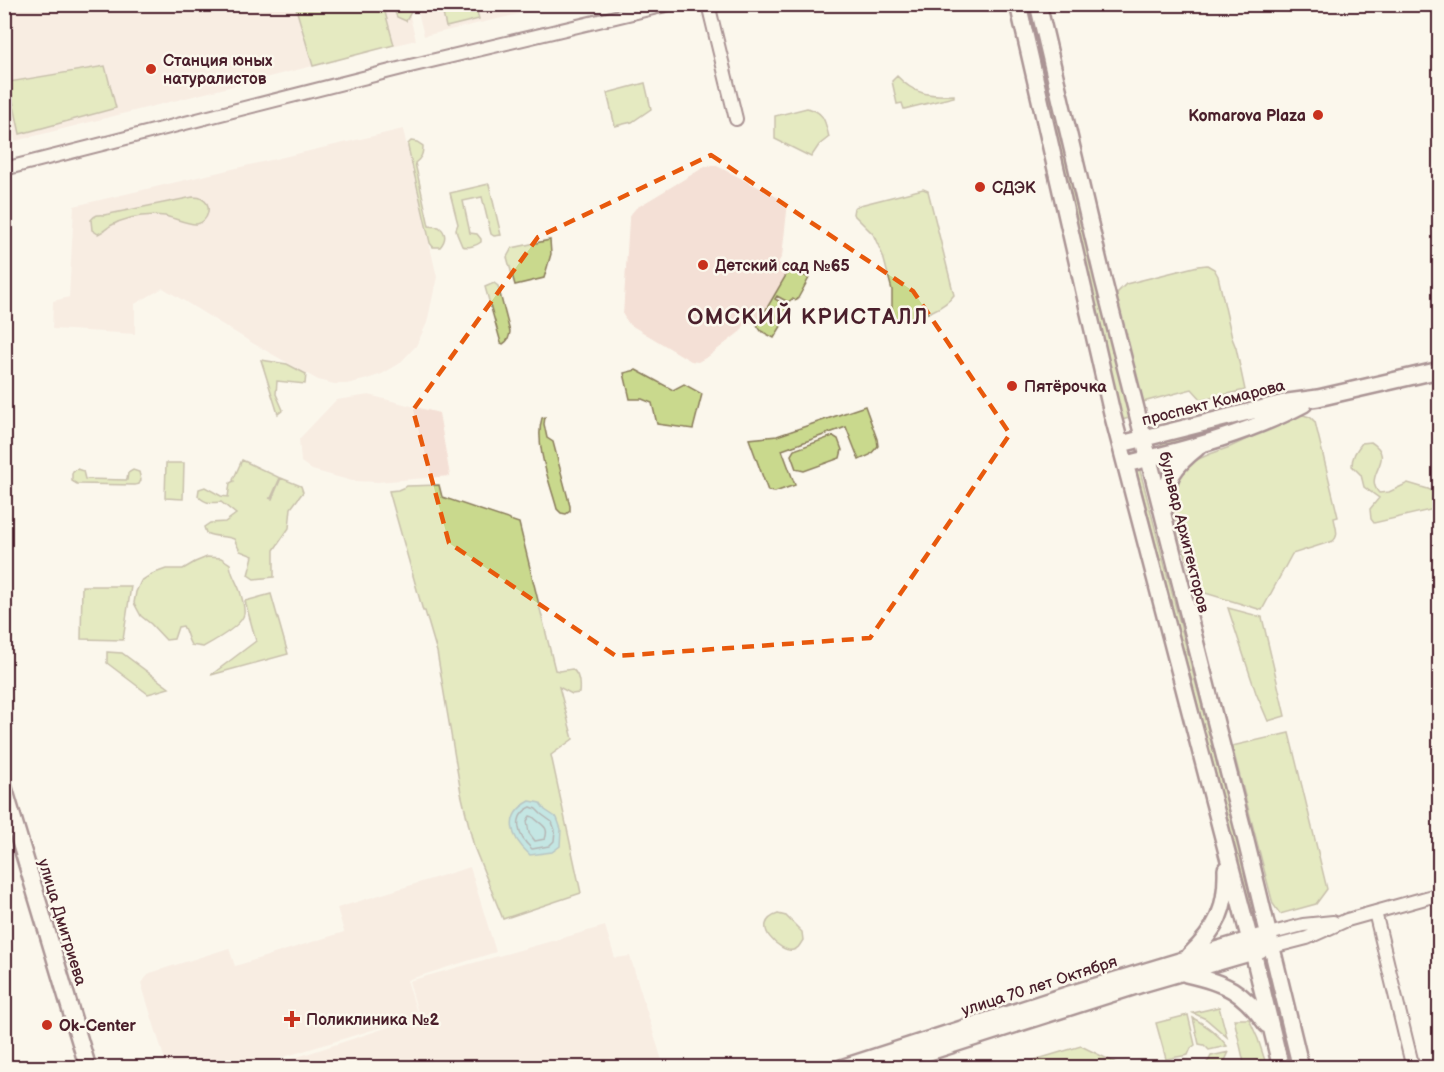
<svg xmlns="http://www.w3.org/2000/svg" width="1444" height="1072" font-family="'Balsamiq Sans',sans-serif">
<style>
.built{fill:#f4e0d6}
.green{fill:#c9d98d;stroke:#8a7c5c;stroke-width:1.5}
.water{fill:#80d1d7;stroke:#6a8a92;stroke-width:1.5}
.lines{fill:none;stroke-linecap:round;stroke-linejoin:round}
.shore{stroke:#606670;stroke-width:1.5}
.minor-casing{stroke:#4a1f2b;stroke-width:16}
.major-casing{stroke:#4a1f2b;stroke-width:20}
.minor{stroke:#fbf7ec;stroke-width:12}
.major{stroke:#fbf7ec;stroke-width:15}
.marked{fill:none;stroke:#e8590c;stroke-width:4.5;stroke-dasharray:12 8;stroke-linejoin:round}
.poi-dot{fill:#c8321e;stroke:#fbf7ec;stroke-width:2}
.labels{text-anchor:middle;stroke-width:5;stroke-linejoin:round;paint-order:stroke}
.poi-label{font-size:16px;font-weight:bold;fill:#4a1f2b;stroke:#fbf7ec;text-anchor:start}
.street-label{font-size:16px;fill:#4a1f2b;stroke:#fbf7ec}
.district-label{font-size:22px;font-weight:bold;letter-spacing:1.5px;fill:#4a1f2b;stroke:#fbf7ec}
</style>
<rect width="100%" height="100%" fill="#fbf7ec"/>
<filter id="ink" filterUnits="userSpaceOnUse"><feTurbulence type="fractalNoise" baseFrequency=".0167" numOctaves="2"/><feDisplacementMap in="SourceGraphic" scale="12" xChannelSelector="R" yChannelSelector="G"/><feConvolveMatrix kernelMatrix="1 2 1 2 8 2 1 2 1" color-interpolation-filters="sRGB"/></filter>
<g filter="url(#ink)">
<!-- built -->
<path class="built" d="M 416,4 L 558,5 L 424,36 Z
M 4,5 L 407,5 L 416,40 L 15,141 L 5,93 Z
M 403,129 L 437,277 L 427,323 L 416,346 L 399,364 L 382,374 L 364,380 L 347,384 L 334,384 L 318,380 L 254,344 L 163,288 L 135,304 L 135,334 L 52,329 L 53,301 L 69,297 L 74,206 Z
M 706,166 L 717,166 L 788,202 L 782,256 L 778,263 L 789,270 L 757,325 L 747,320 L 741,331 L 709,356 L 698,362 L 691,361 L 629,324 L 623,315 L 629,220 L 631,214 L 636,208 Z
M 369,395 L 439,413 L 450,476 L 378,482 L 352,481 L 312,470 L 301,462 L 299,439 L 336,400 Z
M 470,867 L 496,952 L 407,980 L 418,1016 L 251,1067 L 167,1067 L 141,983 L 150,973 L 229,948 L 235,966 L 344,932 L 337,908 Z
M 605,926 L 615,958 L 630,956 L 664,1067 L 267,1067 L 419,1017 L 409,981 Z"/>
<!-- green -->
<path class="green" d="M 295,5 L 383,5 L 394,45 L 313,66 Z
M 392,5 L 413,5 L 412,10 L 406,21 L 397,17 Z
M 441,5 L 475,5 L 479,19 L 446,27 Z
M 105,66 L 116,108 L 20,134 L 9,82 Z
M 897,76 C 915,95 929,96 954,95 L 954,97 L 904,109 L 902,103 L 897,104 L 892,81 Z
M 645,83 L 651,109 L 632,122 L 615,126 L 607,93 Z
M 1048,85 L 1129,418 L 1122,420 L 1043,86 Z
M 807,108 C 825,112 825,122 829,137 L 819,145 L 811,157 L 775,139 L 775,116 Z
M 411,141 L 417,142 L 423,146 C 423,155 421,158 415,163 L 429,226 L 439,227 C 447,233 446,240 440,247 L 433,247 L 430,243 L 408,147 L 408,144 Z
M 489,184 L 501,235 L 494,236 L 491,234 L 482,197 L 463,201 L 470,233 L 477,234 L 481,239 L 481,242 C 476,246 468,248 462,246 L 457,234 L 456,229 L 458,224 L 450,193 Z
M 923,189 L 928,191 L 954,295 C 942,311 915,318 896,321 L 892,318 L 892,290 L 883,256 L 873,234 L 853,214 L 854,208 L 860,205 Z
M 193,197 C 196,197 200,197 202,199 C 213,205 208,222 197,224 C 189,225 174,218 165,216 C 146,214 126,217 110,226 C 106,229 103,232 98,234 L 92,230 L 91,220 C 95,215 98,214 104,215 Z
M 550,240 L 551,254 L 544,278 L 515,285 L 507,257 L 512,248 Z
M 1207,265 L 1214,269 L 1218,276 L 1232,338 L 1236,348 L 1245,390 L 1202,400 L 1192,389 L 1139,403 L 1114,303 L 1118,292 L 1126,284 L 1198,266 Z
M 789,270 L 795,271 L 809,278 L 797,300 L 792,299 L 788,302 L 777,296 L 775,299 L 786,305 L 786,310 L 789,313 L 774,338 L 761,331 L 757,325 Z
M 494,283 L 498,286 L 510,332 C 509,338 508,341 503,344 L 501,343 L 485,287 Z
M 261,360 L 287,364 L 306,374 L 305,384 L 277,381 L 276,394 L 283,410 L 278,414 Z
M 636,370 L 673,390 L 684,384 L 702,394 L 693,429 L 657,424 L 652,403 L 642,399 L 630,399 L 624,373 Z
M 865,406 L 877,439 L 878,446 L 870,455 L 859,460 L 846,427 L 782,450 L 795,485 L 775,492 L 768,491 L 749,439 L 777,436 Z
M 1303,415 L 1310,417 L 1315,422 L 1338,517 L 1334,518 C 1335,526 1340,535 1333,541 L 1292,554 L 1262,610 L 1195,590 L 1174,513 L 1172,498 L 1175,485 L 1180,476 L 1194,461 L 1210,454 L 1230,447 L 1296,416 Z
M 545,417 L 544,424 L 547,438 L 553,442 L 570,506 L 570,511 L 566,514 L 561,513 L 557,509 C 550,483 534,443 542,418 Z
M 1250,421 L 1226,431 L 1162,447 L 1161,445 L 1162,440 L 1164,439 Z
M 833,436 L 838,439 L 842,450 L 840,458 L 804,471 L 796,469 L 791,455 L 794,450 Z
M 1371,442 C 1398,459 1362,474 1379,493 L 1389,492 L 1408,483 L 1428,489 L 1439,494 L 1439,508 L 1374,523 L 1371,519 L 1370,509 L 1379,498 L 1364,487 L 1361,475 L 1352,466 C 1352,456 1356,451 1362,443 Z
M 242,460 L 280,478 L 271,498 L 269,498 L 272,499 L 281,478 L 301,486 L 303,492 L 291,508 L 289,528 L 274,550 L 274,577 L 254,579 L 248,575 L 253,556 L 240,551 L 234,539 C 225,535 216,538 206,533 L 204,527 L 210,523 L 225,522 L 236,514 L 221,502 C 210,503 206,504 198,496 L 199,489 L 205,487 L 221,496 L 228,497 L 230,483 L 234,481 L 233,480 Z
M 166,463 L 184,463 L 183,499 L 165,498 Z
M 1139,467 L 1257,917 L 1253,918 L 1136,468 Z
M 77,469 L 83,471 L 85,479 L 127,480 L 128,473 L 133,470 L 139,472 L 141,480 L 139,484 L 135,485 L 77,484 L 72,481 L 72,474 L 73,471 Z
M 439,485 L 442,497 L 519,523 L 555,670 L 560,671 L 572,669 C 580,674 580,684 579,693 L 572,694 L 559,687 L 573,739 L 551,755 L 581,893 L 503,919 L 474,847 L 461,793 L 437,652 L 425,611 L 423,611 L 389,491 L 398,490 L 407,486 Z
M 207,557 L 221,558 L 230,564 C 231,575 236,580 240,591 C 242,598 245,607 244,614 C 242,626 214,641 203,647 L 191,645 C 187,639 187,632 183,626 L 178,627 L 174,639 L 166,640 L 151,624 L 141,616 L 134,603 L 136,592 L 141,581 L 152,574 L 166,569 L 183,569 L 195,562 Z
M 82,586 L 131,586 L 123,640 L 81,639 Z
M 271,594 L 288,654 L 211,675 L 256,641 L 245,601 Z
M 1228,608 L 1262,617 L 1285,716 L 1268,721 L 1256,693 Z
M 107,652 L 122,653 L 169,688 L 148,694 L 107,663 Z
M 1289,733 L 1327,889 L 1316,904 L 1280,914 L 1273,904 L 1232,746 Z
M 778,914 L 786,916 L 802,932 L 803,940 C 800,945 798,949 793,950 C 781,953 748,924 778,914 Z
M 1219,1007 L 1227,1037 L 1206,1019 L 1193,1013 Z
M 1188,1015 L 1195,1045 L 1191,1048 L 1188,1055 L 1166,1059 L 1156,1023 Z
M 1193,1018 C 1207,1026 1217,1033 1227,1046 L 1209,1050 L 1204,1045 L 1199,1044 Z
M 1234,1019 L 1249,1019 L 1258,1039 L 1267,1067 L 1245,1067 Z
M 1081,1046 L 1116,1063 L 1099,1068 L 1011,1067 Z
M 1229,1052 L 1222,1067 L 1204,1067 L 1204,1066 L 1209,1060 L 1211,1056 Z"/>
<!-- water -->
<path class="water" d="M 530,801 L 540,803 L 545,810 L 557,818 L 561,829 L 560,846 L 552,852 L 530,855 C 510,837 503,815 530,801 Z"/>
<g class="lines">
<!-- shore -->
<path class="shore" d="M 531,807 L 536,809 L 541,814 L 552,822 L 555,830 L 554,841 L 549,846 L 532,849 C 518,837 511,816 531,807 Z
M 530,816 L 533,817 C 541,825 550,826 545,839 L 535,841 L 529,833 L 527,821 Z"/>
<!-- minor casing -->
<g class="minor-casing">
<path id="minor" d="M 708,4 L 736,119
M 4,169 L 410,66 L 670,4
M 1375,912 L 1413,1068
M 1269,934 L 1303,925 L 1333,922
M 1272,947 L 1307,938 L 1347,920 L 1440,894"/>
</g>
<!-- major casing -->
<g class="major-casing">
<path id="major" d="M 1018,4 L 1112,413 L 1253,952 L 1281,1068
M 1038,4 L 1103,279 L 1246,841 L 1301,1068
M 1121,444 L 1288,402 L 1318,398 L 1440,370
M 1126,464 C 1187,449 1247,434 1304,404
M 1165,508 C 1165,479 1174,466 1197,448
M 4,788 L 88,1068
M 1189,956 C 1217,929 1227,909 1226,869
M 1186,974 C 1226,983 1243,991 1267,1025
M 841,1068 L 1070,994 L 1259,937
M 879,1068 L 1142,984 L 1260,950"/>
</g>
<!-- minor -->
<use href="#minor" class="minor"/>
<!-- major -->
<use href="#major" class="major"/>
</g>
</g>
<!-- marked area -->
<path d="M0 0H1444V1072H0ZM 711,155 L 913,291 L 1010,434 L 870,638 L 616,656 L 449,543 L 413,410 L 538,237 Z" fill="#fbf7ec" fill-opacity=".55" fill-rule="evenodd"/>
<path class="marked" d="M 711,155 L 913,291 L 1010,434 L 870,638 L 616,656 L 449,543 L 413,410 L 538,237 Z"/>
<!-- markers -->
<g class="poi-dot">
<circle cx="151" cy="69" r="6"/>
<circle cx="1318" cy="115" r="6"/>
<circle cx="980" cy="187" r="6"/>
<circle cx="703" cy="265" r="6"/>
<circle cx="1012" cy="386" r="6"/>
<path d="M289 1010h6v6h6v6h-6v6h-6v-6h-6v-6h6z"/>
<circle cx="47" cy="1025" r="6"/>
</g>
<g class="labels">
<!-- poi labels -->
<g class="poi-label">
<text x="163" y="66">Станция юных<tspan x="163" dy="18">натуралистов</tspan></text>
<text x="1306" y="121" text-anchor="end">Komarova Plaza</text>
<text x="992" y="193">СДЭК</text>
<text x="715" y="271">Детский сад №65</text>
<text x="1024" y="392">Пятёрочка</text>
<text x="306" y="1025">Поликлиника №2</text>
<text x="59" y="1031">Ok-Center</text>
</g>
<!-- street labels -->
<g class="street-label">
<text transform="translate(1213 402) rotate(-14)" y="6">проспект Комарова</text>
<text transform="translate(1185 532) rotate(76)" y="6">бульвар Архитекторов</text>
<text transform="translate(63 922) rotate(73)" y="6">улица Дмитриева</text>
<text transform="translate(1039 985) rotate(-18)" y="6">улица 70 лет Октября</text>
</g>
<!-- district labels -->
<g class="district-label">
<text x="808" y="324">ОМСКИЙ КРИСТАЛЛ</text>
</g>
</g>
<!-- margin -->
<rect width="1444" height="1072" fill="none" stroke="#fbf7ec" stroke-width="24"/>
<rect x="12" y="12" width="1420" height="1048" fill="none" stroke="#4a1f2b" stroke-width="2" filter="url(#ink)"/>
</svg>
